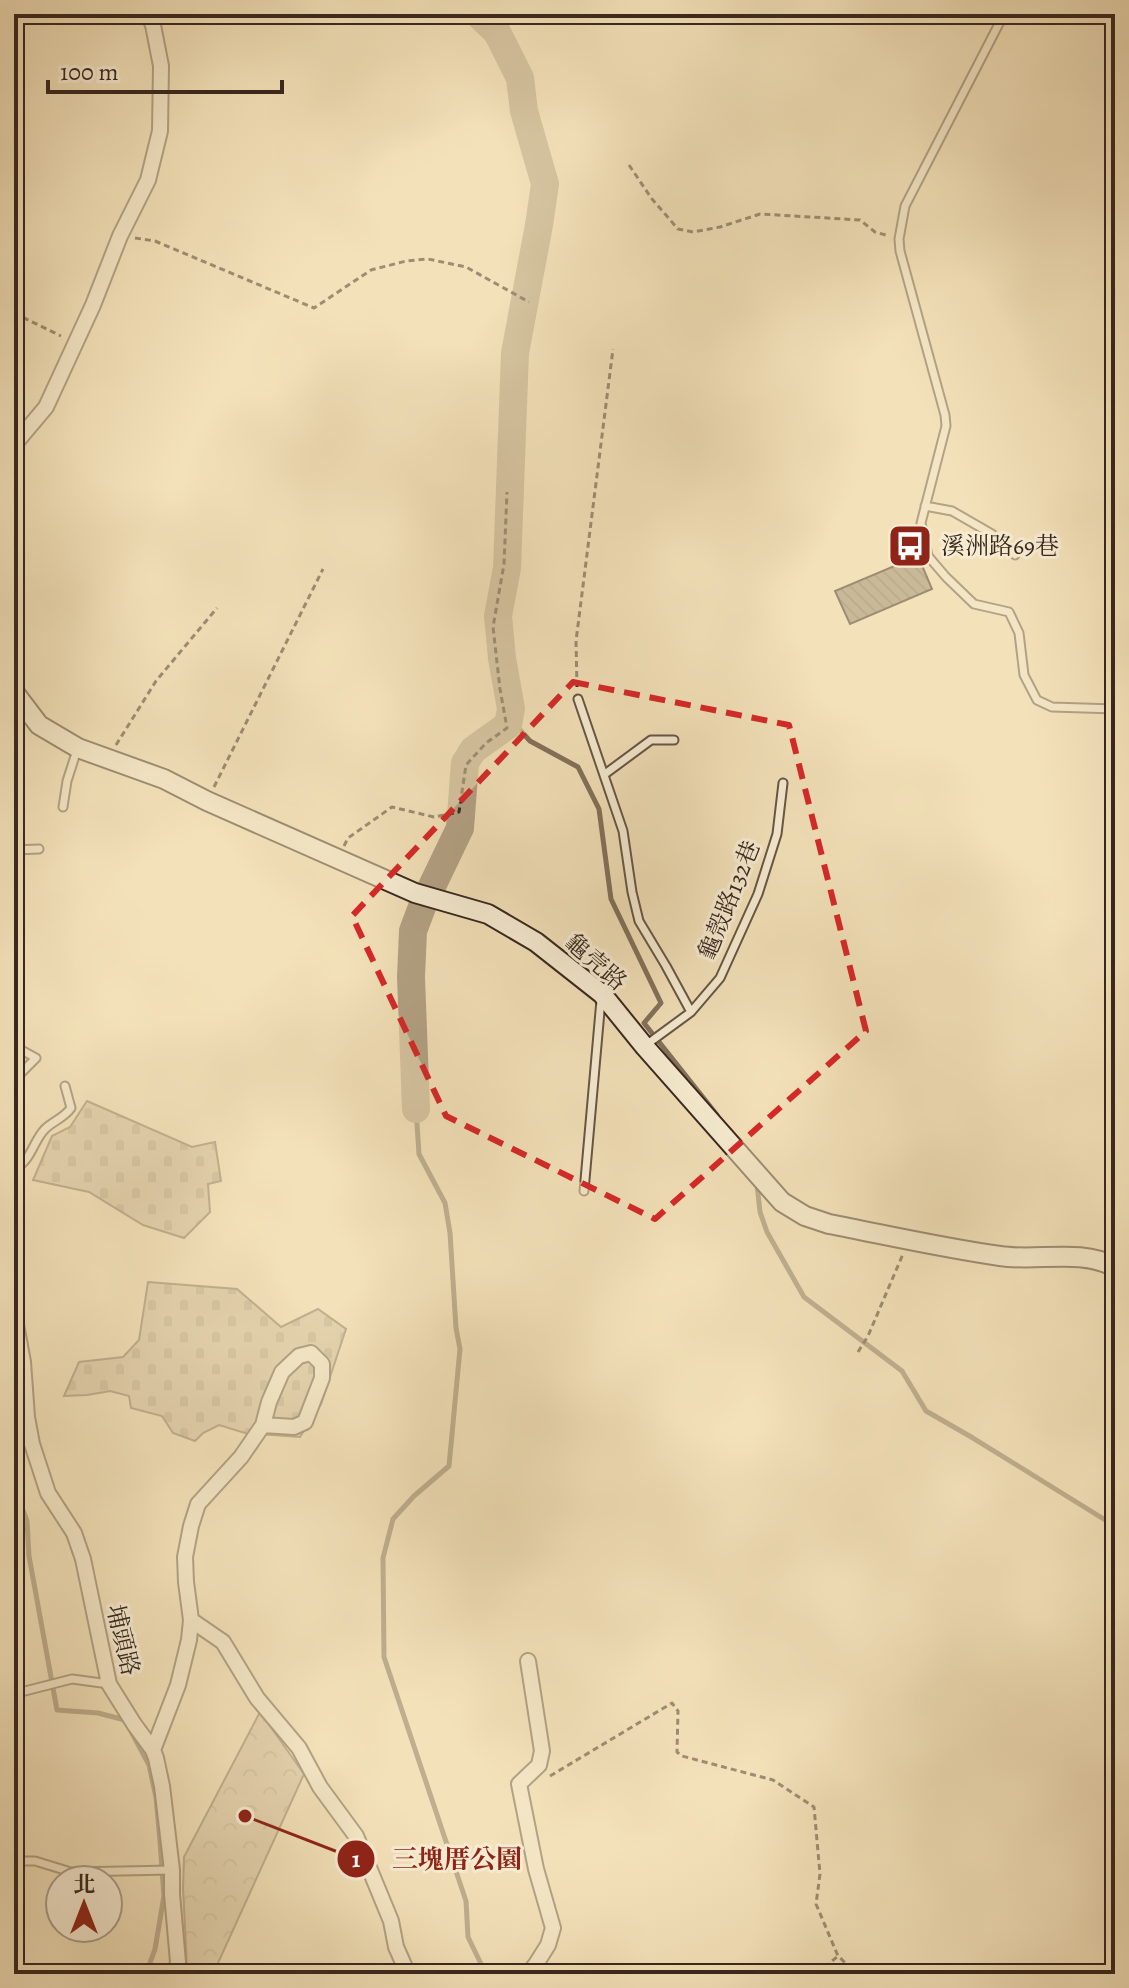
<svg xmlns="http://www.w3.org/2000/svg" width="1129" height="1988" font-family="Alegreya,'Noto Serif TC',serif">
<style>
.cemetery{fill:url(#cemetery-stones);stroke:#86745e;stroke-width:2}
.park{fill:url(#park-crowns);stroke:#86745e;stroke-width:2}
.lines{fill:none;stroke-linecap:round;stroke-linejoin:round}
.stream{stroke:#82715b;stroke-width:5}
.river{stroke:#b3a284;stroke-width:28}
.building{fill:url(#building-back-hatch);stroke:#38271e;stroke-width:2}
.lane-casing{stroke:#675645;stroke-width:11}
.street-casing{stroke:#675645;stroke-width:18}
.secondary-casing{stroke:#38271e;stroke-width:22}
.path{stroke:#38271e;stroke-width:3;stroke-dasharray:6 4;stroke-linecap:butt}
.lane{stroke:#f7ecd2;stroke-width:7}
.street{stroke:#f7ecd2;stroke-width:14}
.secondary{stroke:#f7ecd2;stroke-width:18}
.marked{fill:none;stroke:#d62828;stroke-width:6;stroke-dasharray:16 10;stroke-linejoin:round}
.labels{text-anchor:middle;stroke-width:6;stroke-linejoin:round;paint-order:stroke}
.poi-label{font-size:24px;fill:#38271e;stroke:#f7ecd2;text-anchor:start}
.street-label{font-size:24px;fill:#38271e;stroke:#f7ecd2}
.leader{fill:none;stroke:#8f2418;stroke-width:3}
.callout-dot{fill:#8f2418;stroke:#f7ecd2;stroke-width:3}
.mark-label{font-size:24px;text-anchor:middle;font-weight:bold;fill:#fff}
.callout-label{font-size:26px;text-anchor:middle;font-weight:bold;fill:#8f2418;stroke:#f7ecd2;stroke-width:6;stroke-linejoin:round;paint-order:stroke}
</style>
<defs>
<pattern id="cemetery-stones" width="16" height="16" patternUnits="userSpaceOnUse" patternTransform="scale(2)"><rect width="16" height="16" fill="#d3c19f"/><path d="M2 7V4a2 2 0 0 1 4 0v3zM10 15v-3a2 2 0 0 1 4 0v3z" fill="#b6a688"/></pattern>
<pattern id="park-crowns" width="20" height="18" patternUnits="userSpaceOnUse" patternTransform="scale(2)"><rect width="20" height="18" fill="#d3c19f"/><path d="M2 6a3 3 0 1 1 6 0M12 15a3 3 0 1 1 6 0" fill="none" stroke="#b6a688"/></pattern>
<pattern id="building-back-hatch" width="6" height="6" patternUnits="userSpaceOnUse" patternTransform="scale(2)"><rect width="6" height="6" fill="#99886f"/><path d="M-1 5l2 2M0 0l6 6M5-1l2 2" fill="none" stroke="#7e6f5b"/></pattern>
</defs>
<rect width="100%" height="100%" fill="#f3e1b9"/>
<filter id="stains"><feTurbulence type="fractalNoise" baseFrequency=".0025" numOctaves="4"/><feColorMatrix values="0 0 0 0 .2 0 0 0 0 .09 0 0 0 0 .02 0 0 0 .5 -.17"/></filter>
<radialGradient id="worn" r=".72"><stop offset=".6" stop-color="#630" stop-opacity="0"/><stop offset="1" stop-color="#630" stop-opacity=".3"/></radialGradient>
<!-- cemetery -->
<path class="cemetery" d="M 87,1101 L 192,1147 L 215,1142 L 221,1181 L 208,1184 L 210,1212 L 184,1238 L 143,1225 L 89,1192 L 33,1180 L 52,1136 L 70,1127 Z
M 148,1282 L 237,1289 L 281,1327 L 318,1309 L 346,1329 L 321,1404 L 300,1437 L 245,1433 L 219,1425 L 203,1433 L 195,1441 L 173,1433 L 162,1416 L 131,1408 L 129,1396 L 110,1391 L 87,1395 L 64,1396 L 79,1362 L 123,1357 L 139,1340 Z"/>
<!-- park -->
<path class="park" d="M 260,1712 L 304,1774 L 213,1974 L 187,1967 L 183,1888 L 184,1857 Z"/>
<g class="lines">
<!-- stream -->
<path class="stream" d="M 509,718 L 530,741 L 578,767 L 599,809 L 611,899 L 661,1003 L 644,1023 L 717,1115
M 416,1109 L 419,1154 L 445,1203 L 450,1233 L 456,1328 L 460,1349 L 449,1466 L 414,1496 L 393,1519 L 383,1558 L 384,1657 L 466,1901 L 468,1937 L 482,1966 L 480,1974
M 757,1184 L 760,1212 L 767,1232 L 804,1297 L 902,1371 L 926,1411 L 973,1438 L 1115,1526
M 14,1487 L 27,1521 L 29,1556 L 57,1710 L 98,1713 L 125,1720 L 149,1765 L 156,1797 L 160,1841 L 164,1896 L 155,1949 L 146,1974"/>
<!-- river -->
<path class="river" d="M 416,1109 L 411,977 L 413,931 L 422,907 L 460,828 L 465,763 L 473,750 L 508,725 L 511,709 L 502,658 L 498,616 L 507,568 L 515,353 L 539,225 L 545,184 L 524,111 L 520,78 L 497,32 L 478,14"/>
</g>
<!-- building -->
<path class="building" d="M 918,556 L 932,589 L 850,624 L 835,591 Z"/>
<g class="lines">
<!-- lane casing -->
<g class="lane-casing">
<path id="lane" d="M 1004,14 L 905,206 L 899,239 L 900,251 L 945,415 L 946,426 L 921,523 L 928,556 L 946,577 L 974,604 L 1009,612 L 1019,633 L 1024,675 L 1037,700 L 1052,707 L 1115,709
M 925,506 L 952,511 L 992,534 L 1015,555
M 578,699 L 623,831 L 632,892 L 639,921 L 666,966 L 691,1012
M 605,774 L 651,740 L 674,740
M 63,807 L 67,781 L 77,750
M 14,850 L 39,849
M 646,1045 L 691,1012 L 720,978 L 758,894 L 777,834 L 783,783
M 14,1046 L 36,1058 L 14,1080
M 14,1169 C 31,1162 33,1141 45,1129 C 53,1121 64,1118 71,1108 L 65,1086
M 584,1191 L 601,1000
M 25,1691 L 72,1679 L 109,1684
M 14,1861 L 35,1861 L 71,1872 L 172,1870"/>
</g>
<!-- street casing -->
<g class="street-casing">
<path id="street" d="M 14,445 L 46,407 L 93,305 L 120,236 L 148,180 L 160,131 L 161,66 L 153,25 L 148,14
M 14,1314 L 23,1362 L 27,1417 L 32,1444 L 48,1493 L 74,1533 L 83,1559 L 109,1684 L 134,1724 L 153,1750 L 156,1758 L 162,1786 L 172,1870 L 172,1894 L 178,1962 L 175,1974
M 191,1620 L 223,1642 L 257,1698 L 299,1748 L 320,1787 L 356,1836 L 391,1921 L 396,1947 L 408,1974
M 528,1661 L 542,1751 L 539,1765 L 519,1784 L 536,1869 L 553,1928 L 548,1945 L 536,1964 L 528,1974
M 153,1750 L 178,1685 L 189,1640 L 191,1620 L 186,1582 L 185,1557 L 191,1526 L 198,1504 L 241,1457 L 263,1425 L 269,1402 L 282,1372 L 299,1356 L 311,1353 L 322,1364 L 322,1378 L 305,1422 L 294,1427 L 263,1425"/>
</g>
<!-- secondary casing -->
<g class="secondary-casing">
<path id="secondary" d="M 14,692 L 39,725 L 78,748 L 164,779 L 207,801 L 415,893 L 488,914 L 536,942 L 602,994 L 645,1047 L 782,1202 L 805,1216 L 829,1224 C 886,1235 943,1248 1000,1256 C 1038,1262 1079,1248 1115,1267"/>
</g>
<!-- path -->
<path class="path" d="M 14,27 L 21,39 L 14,58
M 629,165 L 652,199 L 678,229 L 693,232 L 720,227 L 760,214 L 860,220 L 875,232 L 889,236
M 135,238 L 155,241 L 314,308 L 371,270 L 406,261 L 428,259 L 466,267 L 529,302
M 14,313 L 61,336
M 577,687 L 576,641 L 613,349
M 116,745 L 156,681 L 217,608
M 214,787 L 323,569
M 344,846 L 348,838 L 392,807 L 434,817 L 459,812 L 466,765 L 486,743 L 507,728 L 500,689 L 493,627 L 504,564 L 507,492
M 858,1352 L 868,1336 L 903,1254
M 550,1776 L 672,1703 L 678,1711 L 677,1752 L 682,1756 L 773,1780 L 814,1807 L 820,1874 L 816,1904 L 838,1956 L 857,1974
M 817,1974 L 838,1956"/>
<!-- lane -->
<use href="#lane" class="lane"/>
<!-- street -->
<use href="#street" class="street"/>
<!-- secondary -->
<use href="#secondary" class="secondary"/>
</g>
<!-- marked area -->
<path d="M0 0H1129V1988H0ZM 573,682 L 789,725 L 866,1031 L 655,1219 L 446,1116 L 352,916 Z" fill="#f3e1b9" fill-opacity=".55" fill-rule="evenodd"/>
<path class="marked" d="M 573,682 L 789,725 L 866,1031 L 655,1219 L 446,1116 L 352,916 Z"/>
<!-- icons -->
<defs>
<g id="bus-square" transform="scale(2.3)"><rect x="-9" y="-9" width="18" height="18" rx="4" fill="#8f2418" stroke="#f7ecd2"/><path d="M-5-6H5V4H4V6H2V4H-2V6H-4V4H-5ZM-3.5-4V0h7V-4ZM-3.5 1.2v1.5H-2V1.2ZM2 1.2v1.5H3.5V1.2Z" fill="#fff"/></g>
</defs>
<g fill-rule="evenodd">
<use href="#bus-square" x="910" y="546"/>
</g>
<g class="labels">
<!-- poi labels -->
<g class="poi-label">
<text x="941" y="554">溪洲路69巷</text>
</g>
<!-- street labels -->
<g class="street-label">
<text transform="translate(729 900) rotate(-68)" y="8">龜殼路132巷</text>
<text transform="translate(596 962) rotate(41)" y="8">龜壳路</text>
<text transform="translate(123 1640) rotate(77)" y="8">埔頭路</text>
</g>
</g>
<!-- callouts -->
<path class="leader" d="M245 1816L356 1859"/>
<g class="callout-dot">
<circle cx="245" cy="1816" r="8"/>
<circle cx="356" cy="1859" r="20"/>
</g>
<g class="mark-label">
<text x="356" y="1867">1</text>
</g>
<g class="callout-label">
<text x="457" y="1868">三塊厝公園</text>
</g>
<!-- margin -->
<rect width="1129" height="1988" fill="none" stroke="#f3e1b9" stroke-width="48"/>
<rect x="16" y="16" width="1097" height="1956" fill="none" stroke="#38271e" stroke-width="4"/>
<rect x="24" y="24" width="1081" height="1940" fill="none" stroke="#38271e" stroke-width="2"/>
<!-- north arrow -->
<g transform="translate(84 1904)"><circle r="38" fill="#f7ecd2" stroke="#ab9d8a" stroke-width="2"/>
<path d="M0-6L14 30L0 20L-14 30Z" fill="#8f2418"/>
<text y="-12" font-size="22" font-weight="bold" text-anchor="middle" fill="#38271e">北</text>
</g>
<!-- scale -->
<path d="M48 80v12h234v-12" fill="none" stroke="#38271e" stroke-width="4"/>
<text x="60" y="80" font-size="24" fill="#38271e" stroke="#f7ecd2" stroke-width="6" paint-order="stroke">100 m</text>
<rect width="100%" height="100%" filter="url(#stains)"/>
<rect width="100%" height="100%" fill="url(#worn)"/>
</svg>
